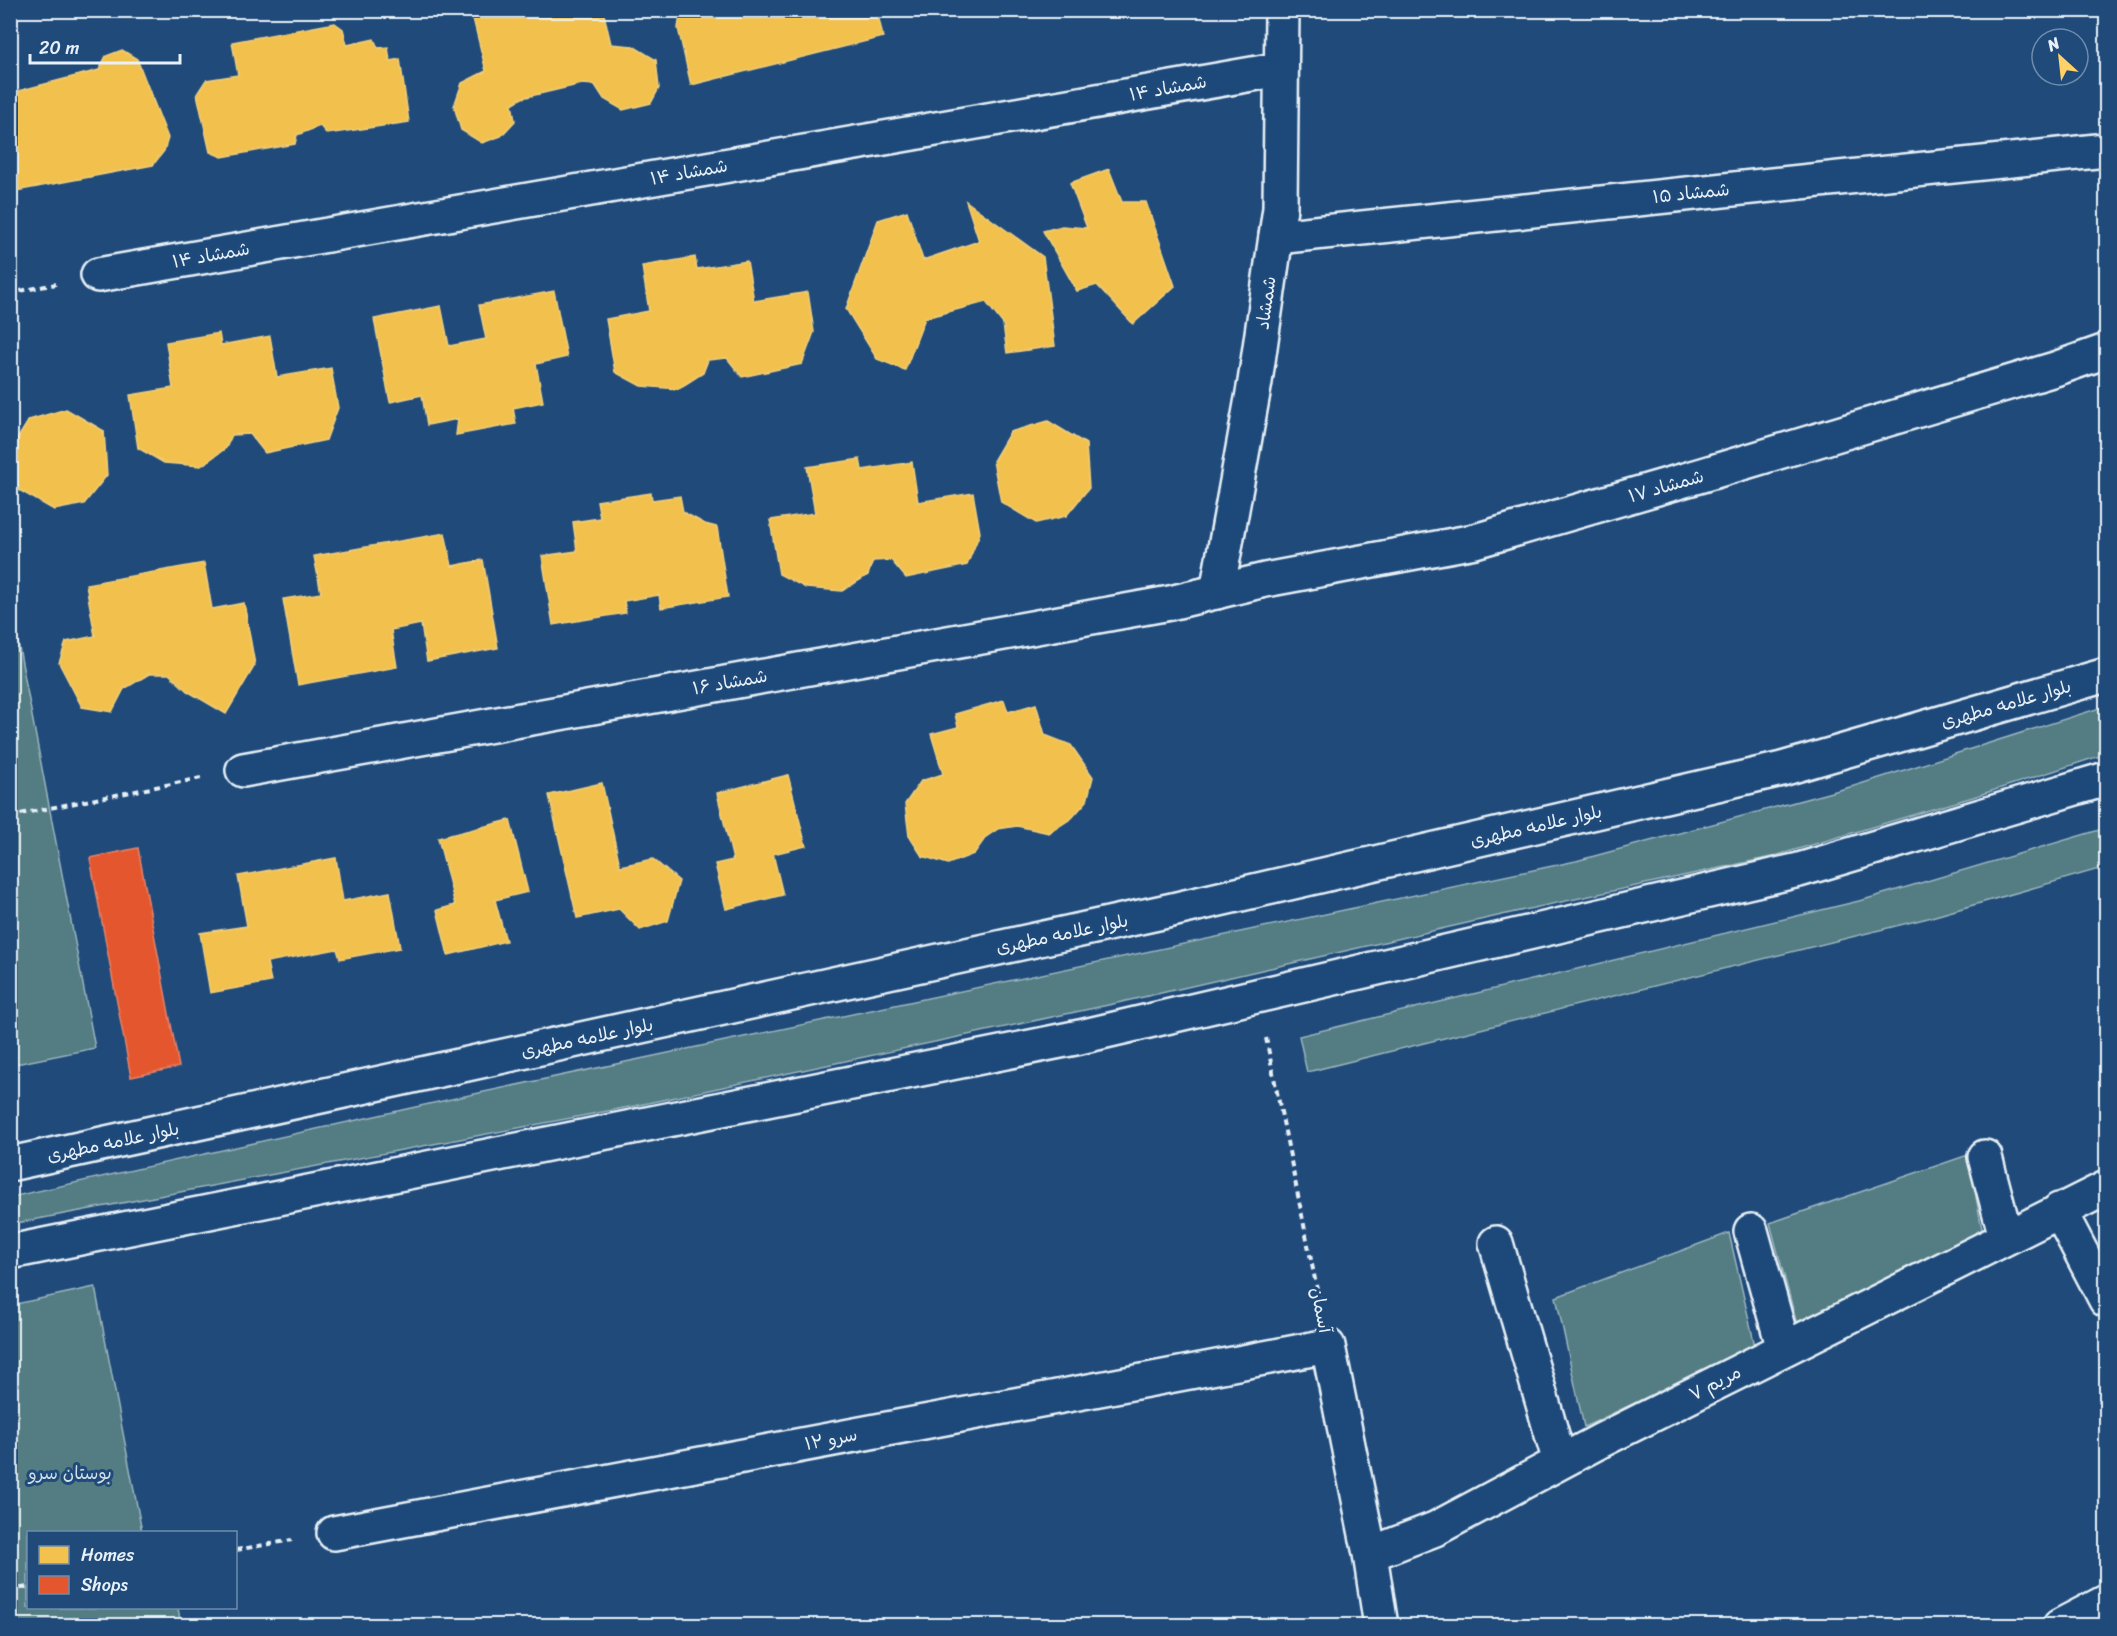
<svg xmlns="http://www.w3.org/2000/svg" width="2117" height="1636" font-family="Sriracha,'Playpen Sans Arabic',sans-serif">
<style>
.green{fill:#527c83;stroke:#9db6be;stroke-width:1.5}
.homes{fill:#f2c14e;stroke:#efcf81;stroke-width:1.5}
.shops{fill:#e4572e;stroke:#e5856b;stroke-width:1.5}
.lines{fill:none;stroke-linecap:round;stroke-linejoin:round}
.minor-casing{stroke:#e8f1f8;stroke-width:38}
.tertiary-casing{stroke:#e8f1f8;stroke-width:38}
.secondary-casing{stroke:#e8f1f8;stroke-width:38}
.path{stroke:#e8f1f8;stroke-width:4;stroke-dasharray:6 4.5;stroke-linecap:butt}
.minor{stroke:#1f4a7a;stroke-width:33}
.tertiary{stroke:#1f4a7a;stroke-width:33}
.secondary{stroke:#1f4a7a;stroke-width:33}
.labels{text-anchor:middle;stroke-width:6;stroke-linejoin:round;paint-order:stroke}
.street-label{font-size:18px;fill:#e8f1f8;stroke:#1f4a7a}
.park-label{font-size:18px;fill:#d2dfe6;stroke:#1f4a7a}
</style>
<rect width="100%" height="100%" fill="#1f4a7a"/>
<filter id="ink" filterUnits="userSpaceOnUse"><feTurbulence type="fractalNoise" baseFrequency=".0167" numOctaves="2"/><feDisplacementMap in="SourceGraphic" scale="12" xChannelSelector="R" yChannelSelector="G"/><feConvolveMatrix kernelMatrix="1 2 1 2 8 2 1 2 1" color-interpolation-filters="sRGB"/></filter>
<g filter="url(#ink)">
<!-- green -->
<path class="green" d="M 10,600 L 95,1048 L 11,1065 L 10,1065 Z
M 2106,706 L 2106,754 L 1973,797 L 1771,857 L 1515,912 L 1113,1004 L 629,1107 L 11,1224 L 11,1197 L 465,1096 L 1576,861 L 1854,786 Z
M 2106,828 L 2106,867 L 1928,918 L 1307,1072 L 1299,1036 L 1863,900 Z
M 1968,1155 L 1983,1234 L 1797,1324 L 1770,1223 Z
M 1729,1233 L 1755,1346 L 1584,1427 L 1556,1297 Z
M 95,1287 L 142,1532 L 28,1532 L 28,1608 L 178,1608 L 181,1625 L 11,1625 L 11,1616 L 19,1614 L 10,1583 L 11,1305 Z"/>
<!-- homes -->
<path class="homes" d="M 471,10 L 603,10 L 611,44 L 633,46 L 656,60 L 659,88 L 651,103 L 623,110 L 604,99 L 595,85 L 582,84 L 522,98 L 512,104 L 515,121 L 501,136 L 482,143 L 461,130 L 454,106 L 462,83 L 486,71 Z
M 681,10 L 877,10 L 883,37 L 691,85 L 678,28 Z
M 335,23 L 343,29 L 347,45 L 374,39 L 378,48 L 388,47 L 390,61 L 400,59 L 409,122 L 327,134 L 320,126 L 297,135 L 295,144 L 222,157 L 210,152 L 197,94 L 206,80 L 238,75 L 232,42 Z
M 122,50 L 137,59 L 168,138 L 164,151 L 153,165 L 10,192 L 10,93 L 99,70 L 106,56 Z
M 1109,169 L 1122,202 L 1146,202 L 1175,286 L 1133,324 L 1097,285 L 1077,291 L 1043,231 L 1062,226 L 1087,228 L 1070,183 Z
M 966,201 L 1043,257 L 1055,346 L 1007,353 L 1003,324 L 986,302 L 925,318 L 905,370 L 877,359 L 846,309 L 878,220 L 907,211 L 923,260 L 979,241 Z
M 695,257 L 697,269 L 747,261 L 754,301 L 808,292 L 814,332 L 802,364 L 742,377 L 727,358 L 708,360 L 703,373 L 678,389 L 641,386 L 615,372 L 606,319 L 649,311 L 642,266 Z
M 554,291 L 567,357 L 536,364 L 543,402 L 513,408 L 516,424 L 456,435 L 458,419 L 427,425 L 422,395 L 390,402 L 374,319 L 441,306 L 449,346 L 486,339 L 479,305 Z
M 219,333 L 221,345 L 270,336 L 277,377 L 331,368 L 338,408 L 326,440 L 265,453 L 250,434 L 232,435 L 226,448 L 201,466 L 164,463 L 138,448 L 130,395 L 173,388 L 166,342 Z
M 66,409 L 104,431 L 107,475 L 84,504 L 54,510 L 19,490 L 11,449 L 29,420 Z
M 1048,421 L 1086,444 L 1089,488 L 1066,516 L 1036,523 L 1001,502 L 993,461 L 1010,432 Z
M 860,459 L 862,470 L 912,462 L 918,502 L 973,493 L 980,533 L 967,565 L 906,578 L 891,560 L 873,561 L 868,575 L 842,591 L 806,588 L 779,574 L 770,520 L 815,513 L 807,467 Z
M 651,493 L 652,500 L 680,496 L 683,512 L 705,524 L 717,527 L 728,597 L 661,608 L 659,595 L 624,601 L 626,613 L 553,625 L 542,556 L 577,551 L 573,522 L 600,518 L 597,501 Z
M 445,533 L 452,566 L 483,560 L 498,648 L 427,661 L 421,624 L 391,630 L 397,667 L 298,685 L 283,599 L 321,593 L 314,556 Z
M 204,563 L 212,609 L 244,603 L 255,665 L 226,714 L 187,691 L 169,674 L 149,674 L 124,689 L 112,712 L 82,707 L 59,663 L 66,642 L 95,636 L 86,584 Z
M 1004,700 L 1008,712 L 1036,704 L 1045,735 L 1071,745 L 1093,777 L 1087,801 L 1072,818 L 1049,833 L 1017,826 L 998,829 L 986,837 L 974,854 L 948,864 L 922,856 L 909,836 L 905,804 L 921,781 L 943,774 L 931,734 L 958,727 L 955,714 Z
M 788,775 L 806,846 L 773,854 L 783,895 L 726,909 L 715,864 L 733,860 L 717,793 Z
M 602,783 L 620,866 L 653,859 L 679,881 L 668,921 L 640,930 L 619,909 L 577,918 L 549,795 Z
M 510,820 L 528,892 L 495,900 L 506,941 L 448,955 L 437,910 L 455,905 L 438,838 Z
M 336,858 L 343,901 L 390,892 L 400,948 L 340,959 L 337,949 L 267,962 L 271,982 L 210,993 L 200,933 L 247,926 L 238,876 Z"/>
<!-- shops -->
<path class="shops" d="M 138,848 L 179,1067 L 131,1077 L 90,858 Z"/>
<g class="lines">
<!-- minor casing -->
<g class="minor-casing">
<path id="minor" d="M 1276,237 L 2106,150
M 98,275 L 1281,69
M 243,770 L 1170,603 L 1265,580 L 1475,541 L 1702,475 L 2055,369 L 2106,351
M 1985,1157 L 2006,1237
M 2059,1210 L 2106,1300
M 1751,1231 L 1784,1349
M 1496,1243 L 1560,1462
M 334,1533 L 1328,1346 L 1370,1554 L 1381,1626
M 1370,1554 L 1435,1529 L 1600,1441 L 2106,1188
M 2060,1626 L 2106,1602"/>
</g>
<!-- tertiary casing -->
<g class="tertiary-casing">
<path id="tertiary" d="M 1217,592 L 1255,382 L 1280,208 L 1282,10"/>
</g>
<!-- secondary casing -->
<g class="secondary-casing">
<path id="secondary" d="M 10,1164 L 1172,910 L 1782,769 L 2106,675
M 10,1252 L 1080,1037 L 1799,870 L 2106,779"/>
</g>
<!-- path -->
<path class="path" d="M 10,293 L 56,284
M 10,816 L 201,778
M 1266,1038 L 1320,1304
M 236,1550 L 292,1540
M 10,1590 L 28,1587"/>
<!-- minor -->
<use href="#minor" class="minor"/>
<!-- tertiary -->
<use href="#tertiary" class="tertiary"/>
<!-- secondary -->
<use href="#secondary" class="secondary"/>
</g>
</g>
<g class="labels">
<!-- street labels -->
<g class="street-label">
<text transform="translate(1168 88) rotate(-10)" y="6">شمشاد ۱۴</text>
<text transform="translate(689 172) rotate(-10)" y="6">شمشاد ۱۴</text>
<text transform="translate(1691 193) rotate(-6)" y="6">شمشاد ۱۵</text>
<text transform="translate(211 255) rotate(-10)" y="6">شمشاد ۱۴</text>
<text transform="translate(1266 303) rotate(-82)" y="6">شمشاد</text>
<text transform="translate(1666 486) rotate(-16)" y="6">شمشاد ۱۷</text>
<text transform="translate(730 682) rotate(-10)" y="6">شمشاد ۱۶</text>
<text transform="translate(2006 704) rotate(-16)" y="6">بلوار علامه مطهری</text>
<text transform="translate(1536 826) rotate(-13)" y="6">بلوار علامه مطهری</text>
<text transform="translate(1062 934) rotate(-12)" y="6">بلوار علامه مطهری</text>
<text transform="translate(587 1038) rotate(-12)" y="6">بلوار علامه مطهری</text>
<text transform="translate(113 1142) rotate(-12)" y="6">بلوار علامه مطهری</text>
<text transform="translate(1321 1310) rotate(79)" y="6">آسمان</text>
<text transform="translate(1715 1383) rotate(-27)" y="6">مریم ۷</text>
<text transform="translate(831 1439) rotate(-11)" y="6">سرو ۱۲</text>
</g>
<!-- park labels -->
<g class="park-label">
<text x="70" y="1479">بوستان سرو</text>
</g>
</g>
<!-- margin -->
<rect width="2117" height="1636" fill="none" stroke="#1f4a7a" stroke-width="36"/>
<rect x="18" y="18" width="2081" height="1600" fill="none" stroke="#e8f1f8" stroke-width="2" filter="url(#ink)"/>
<!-- legend -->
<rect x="27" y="1531" width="210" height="78" fill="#1f4a7a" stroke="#6f8dac" stroke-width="1.5"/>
<rect x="39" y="1546" width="30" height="18" fill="#f2c14e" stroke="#6f8dac" stroke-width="1.5"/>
<text x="81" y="1561" font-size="18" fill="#e8f1f8">Homes</text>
<rect x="39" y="1576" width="30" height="18" fill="#e4572e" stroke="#6f8dac" stroke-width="1.5"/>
<text x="81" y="1591" font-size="18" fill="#e8f1f8">Shops</text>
<!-- north arrow -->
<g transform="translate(2060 57) rotate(333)"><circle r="28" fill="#1f4a7a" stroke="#6f8dac" stroke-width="1.5"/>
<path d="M0-4.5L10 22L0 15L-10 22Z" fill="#ffd166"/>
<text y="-9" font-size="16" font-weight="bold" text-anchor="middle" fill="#e8f1f8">N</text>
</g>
<!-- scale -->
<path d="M30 54v9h150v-9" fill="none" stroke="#e8f1f8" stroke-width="3"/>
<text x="39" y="54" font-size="18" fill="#e8f1f8" stroke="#1f4a7a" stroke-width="4.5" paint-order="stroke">20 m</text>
</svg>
